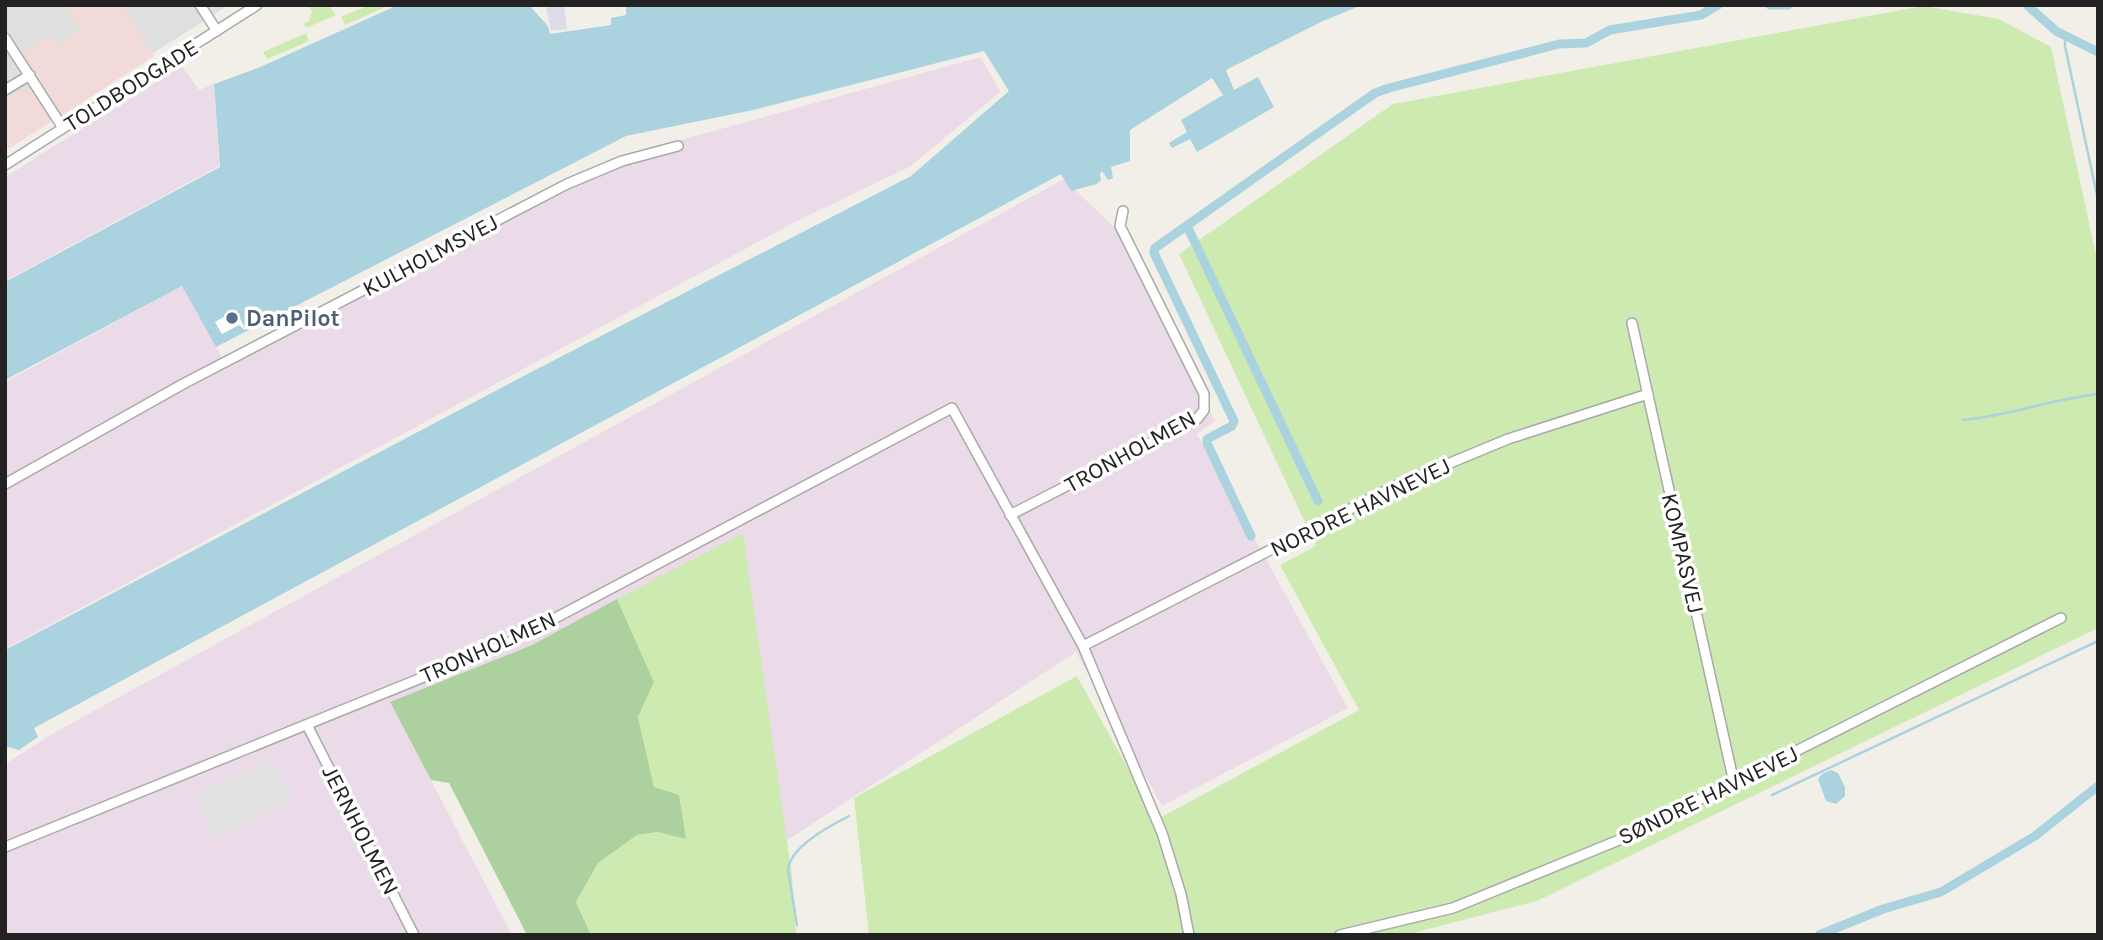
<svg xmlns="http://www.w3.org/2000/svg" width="2103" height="940" font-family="Karla,sans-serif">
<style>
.residential{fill:#e0dfdf}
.commercial{fill:#f2dad9}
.industrial{fill:#ebdbe8}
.grass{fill:#cdebb0}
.forest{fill:#add19e}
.parking{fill:#e2e2e2}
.plaza{fill:#dddde8}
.water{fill:#aad3df}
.pier{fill:#fff}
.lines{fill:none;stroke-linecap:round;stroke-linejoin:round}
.stream{stroke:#aad3df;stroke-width:2.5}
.canal{stroke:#aad3df;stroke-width:9}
.minor-casing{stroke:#a9a9a9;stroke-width:12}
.minor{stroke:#fff;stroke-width:9}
.service-dot{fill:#5c6f8a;stroke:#fff;stroke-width:2.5}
.labels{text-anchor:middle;stroke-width:7;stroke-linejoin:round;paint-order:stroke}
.street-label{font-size:23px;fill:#222;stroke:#fff}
.service-label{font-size:23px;font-weight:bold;fill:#4e5e75;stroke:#fff;text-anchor:start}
</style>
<rect width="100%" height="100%" fill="#f2efe9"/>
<!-- residential -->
<path class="residential" d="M 5,5 L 229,5 L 5,147 Z"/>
<!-- commercial -->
<path class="commercial" d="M 65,5 L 122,5 L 154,56 L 61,116 L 22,54 L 51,36 L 57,45 L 80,30 Z
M 30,89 L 51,122 L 5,151 L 5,99 L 20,90 Z"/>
<!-- industrial -->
<path class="industrial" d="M 981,57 L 1000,92 L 911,166 L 795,222 L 5,649 L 5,382 L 182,286 L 222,357 L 560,181 L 623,156 Z
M 182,66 L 199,90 L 214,84 L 219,166 L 5,281 L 5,177 Z
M 1064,179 L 1119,232 L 1215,421 L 1197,434 L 1348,708 L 1162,806 L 1076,652 L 786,841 L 742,534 L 532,645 L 390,702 L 512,935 L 5,935 L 5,764 L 52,734 Z"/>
<!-- grass -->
<path class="grass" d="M 309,5 L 328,5 L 336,15 L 306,28 L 304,24 L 309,21 L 312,11 Z
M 369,5 L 388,6 L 345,25 L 341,17 Z
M 1923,6 L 1999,19 L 2051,47 L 2098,264 L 2098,628 L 1537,901 L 1405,935 L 869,935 L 854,798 L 1077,676 L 1156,820 L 1359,710 L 1280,565 L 1316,546 L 1179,254 L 1393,104 Z
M 306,33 L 309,41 L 267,59 L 263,52 Z
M 743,533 L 792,876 L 796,935 L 591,935 L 576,902 L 598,863 L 637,835 L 658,832 L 686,838 L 654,787 L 638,717 L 654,682 L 617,599 Z"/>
<!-- forest -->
<path class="forest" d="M 617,599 L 654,682 L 638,717 L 654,787 L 679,795 L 686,839 L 658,832 L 637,835 L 598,863 L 576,902 L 591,935 L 527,935 L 449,783 L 431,780 L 390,702 L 532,645 Z"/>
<!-- parking -->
<path class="parking" d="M 273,761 L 294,798 L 216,838 L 196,793 Z"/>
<!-- plaza -->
<path class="plaza" d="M 564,5 L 567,29 L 551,31 L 546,7 Z"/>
<!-- water -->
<path class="water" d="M 398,5 L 529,5 L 548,26 L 550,34 L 611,25 L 611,18 L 626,15 L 626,5 L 1362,5 L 1323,21 L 1226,70 L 1234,90 L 1258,77 L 1274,107 L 1197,152 L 1190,139 L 1172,148 L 1169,143 L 1187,132 L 1181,120 L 1223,95 L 1212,78 L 1130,130 L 1130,161 L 1111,167 L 1113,178 L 1108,180 L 1102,171 L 1100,174 L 1101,180 L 1097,184 L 1071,191 L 1061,174 L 34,728 L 38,737 L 19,750 L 8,747 L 5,748 L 5,650 L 539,368 L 911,176 L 1009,91 L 984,51 L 753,110 L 626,136 L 216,347 L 182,286 L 5,380 L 5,282 L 220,167 L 214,84 L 258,68 Z
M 1831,770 L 1838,773 L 1845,787 L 1845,796 L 1836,804 L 1826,801 L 1818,779 L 1822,774 Z"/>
<!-- pier -->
<path class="pier" d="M 236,310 L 246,331 L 239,325 L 222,334 L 215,322 Z"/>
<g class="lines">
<!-- stream -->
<path class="stream" d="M 2065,36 L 2065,46 L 2098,200
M 1963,420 C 2009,416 2052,399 2098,394
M 1772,795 L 2098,641
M 797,925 L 788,870 C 790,846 830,826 849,816"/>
<!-- canal -->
<path class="canal" d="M 1770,5 L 1788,5
M 2027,5 L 2056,31 L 2098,52
M 1188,228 L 1318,501
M 1251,536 L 1207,443 L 1207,439 L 1232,426 L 1234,421 L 1154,253 L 1155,248 L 1375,93 L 1389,88 L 1559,44 L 1586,43 L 1610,30 L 1701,15 L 1718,5
M 1819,935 L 1883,909 L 1941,892 L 2035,836 L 2098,786"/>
<!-- minor casing -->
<g class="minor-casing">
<path id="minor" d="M 200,5 L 217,31
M 5,38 L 63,128
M 5,90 L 30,75
M 5,165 L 257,5
M 1632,323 L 1734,783
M 5,484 L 183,384 L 567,184 L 622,161 L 678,146
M 1010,515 L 1197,419 L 1204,410 L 1204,394 L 1120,226 L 1123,211
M 1083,646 L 1397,485 L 1508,439 L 1648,394
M 307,725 L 414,935
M 5,847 L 510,642 L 952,408 L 1083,646 L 1162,833 L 1181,894 L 1189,935
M 1340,935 L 1453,908 L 1619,840 L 2061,618"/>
</g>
<!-- minor -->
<use href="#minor" class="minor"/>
</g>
<!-- markers -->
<circle class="service-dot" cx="232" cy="318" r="7"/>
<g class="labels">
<!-- street labels -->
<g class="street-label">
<text transform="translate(131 85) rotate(-32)" y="8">TOLDBODGADE</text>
<text transform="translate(430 255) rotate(-28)" y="8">KULHOLMSVEJ</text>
<text transform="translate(1130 451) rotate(-29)" y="8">TRONHOLMEN</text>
<text transform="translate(1360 507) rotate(-26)" y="8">NORDRE HAVNEVEJ</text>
<text transform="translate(1683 553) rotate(77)" y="8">KOMPASVEJ</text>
<text transform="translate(488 647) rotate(-24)" y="8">TRONHOLMEN</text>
<text transform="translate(1708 795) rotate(-26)" y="8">SØNDRE HAVNEVEJ</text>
<text transform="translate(361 830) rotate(63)" y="8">JERNHOLMEN</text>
</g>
<!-- service labels -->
<g class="service-label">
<text x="246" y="326">DanPilot</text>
</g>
</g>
<!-- border -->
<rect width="2103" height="940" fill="none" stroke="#222222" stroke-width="14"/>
</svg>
